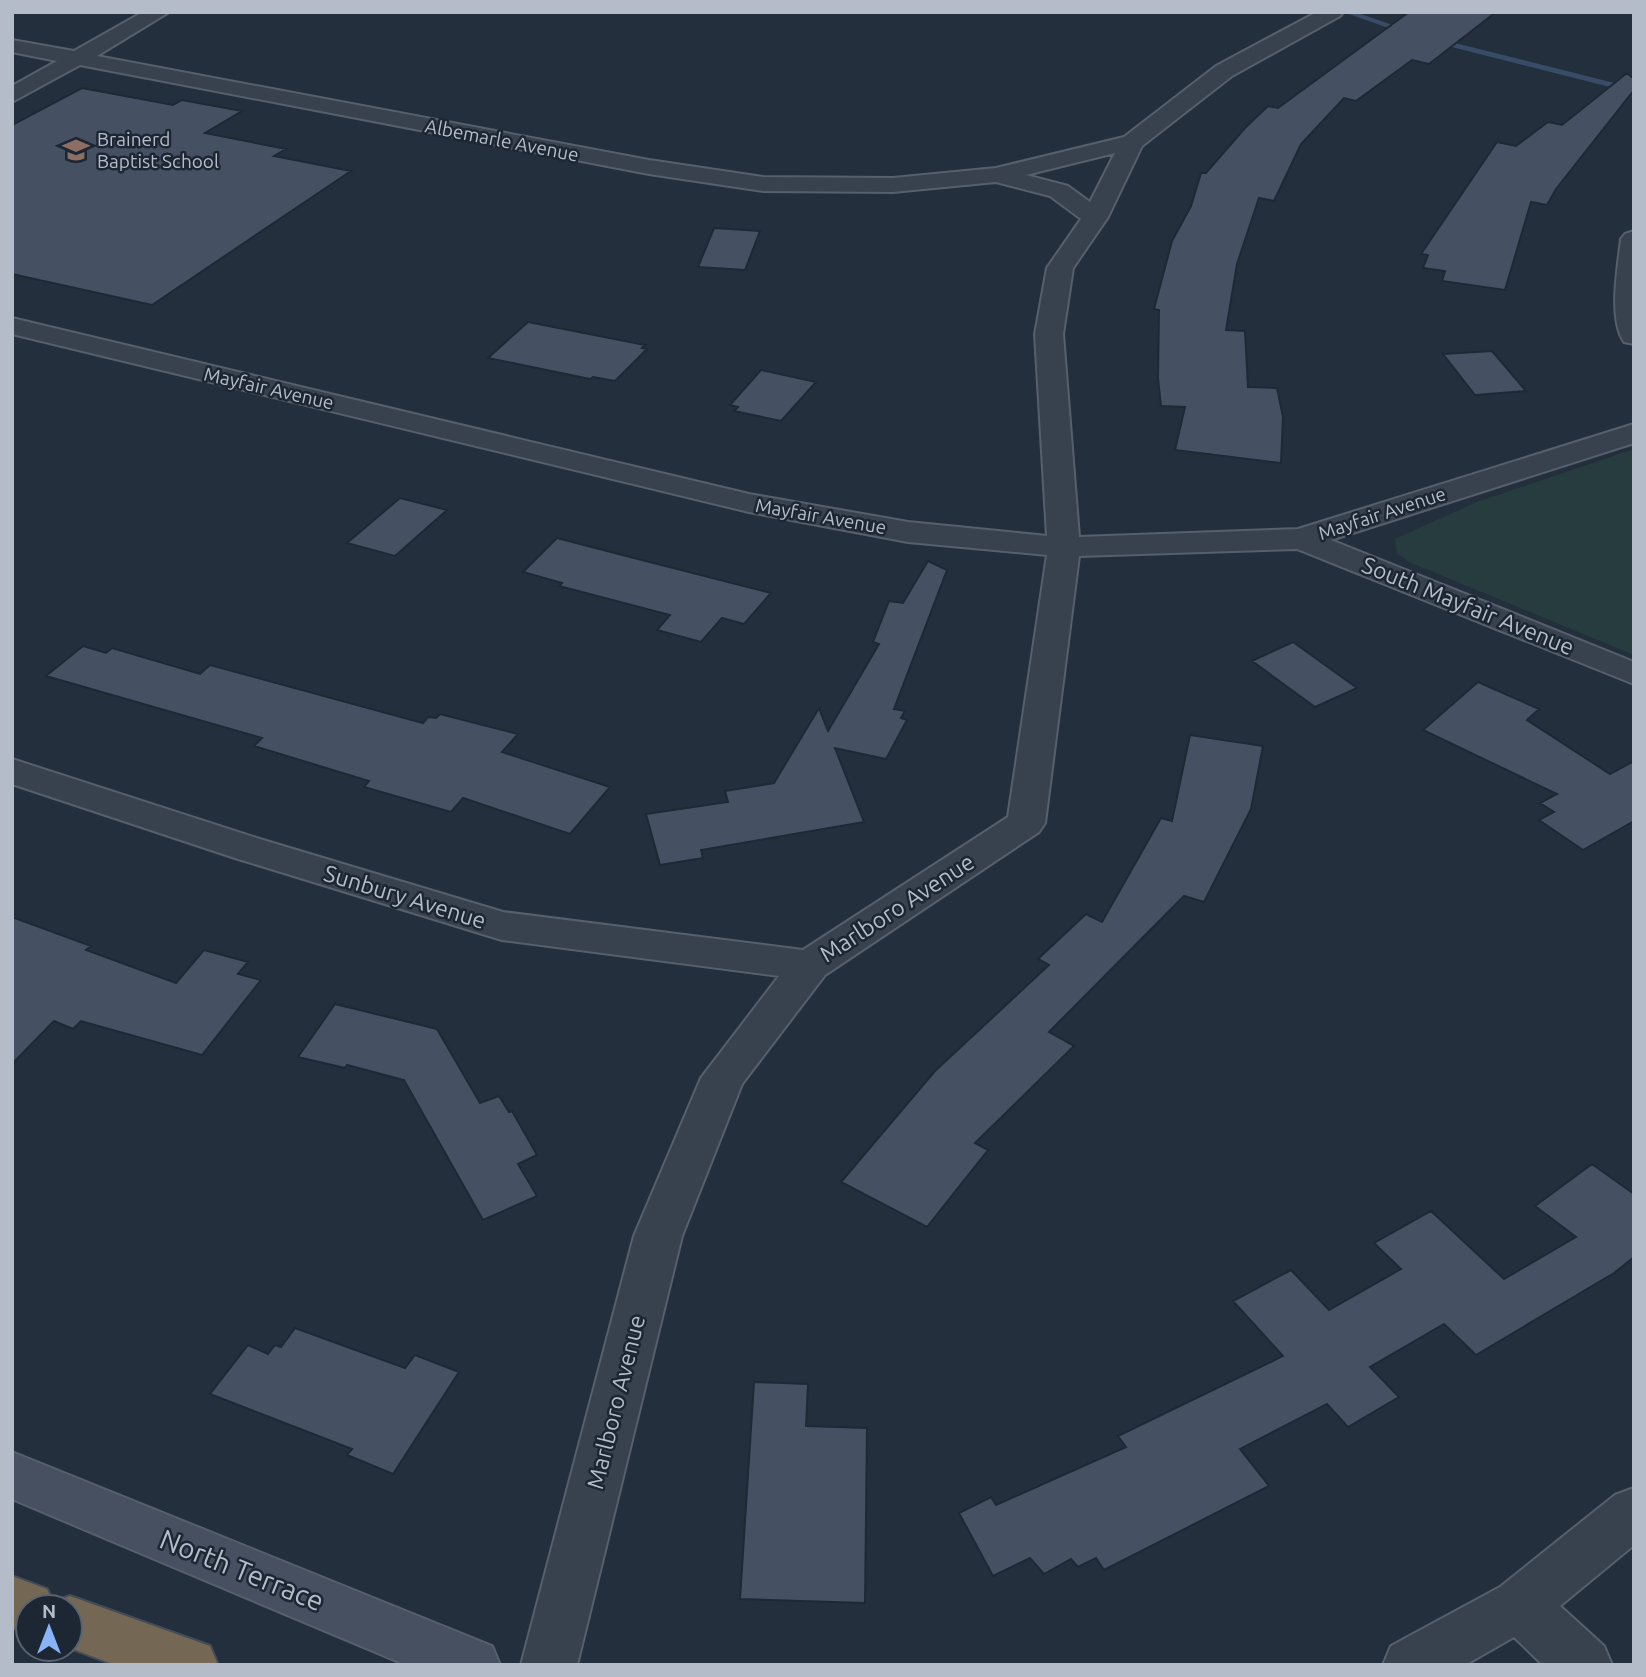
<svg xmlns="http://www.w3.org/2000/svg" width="1646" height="1677" font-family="Ubuntu,sans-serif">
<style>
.green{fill:#263c3f}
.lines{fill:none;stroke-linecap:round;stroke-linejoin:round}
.stream{fill:#394c67;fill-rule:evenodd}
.building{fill:#455162;stroke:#1f2835;stroke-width:2}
.street-casing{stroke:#565f6c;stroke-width:4}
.secondary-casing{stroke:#565f6c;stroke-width:4}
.highway-casing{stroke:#434c59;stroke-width:4}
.street{fill:#38414e;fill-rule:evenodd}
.secondary{fill:#465061;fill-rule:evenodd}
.highway{fill:#746855;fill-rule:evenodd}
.labels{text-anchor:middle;stroke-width:5;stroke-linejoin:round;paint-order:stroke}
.far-poi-label{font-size:19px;fill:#b4bcc9;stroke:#1d2633;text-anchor:start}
.far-street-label{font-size:19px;fill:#b4bcc9;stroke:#1d2633}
.street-label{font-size:23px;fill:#b4bcc9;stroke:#1d2633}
.near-street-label{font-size:28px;fill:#b4bcc9;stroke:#1d2633}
</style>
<rect width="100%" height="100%" fill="#242f3e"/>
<!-- green -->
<path class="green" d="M 1634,449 L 1634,655 L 1409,562 L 1397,553 L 1395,539 L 1477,502 Z"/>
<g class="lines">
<!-- stream -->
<path class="stream" d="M 1343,12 L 1355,12 L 1410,31 L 1403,33 Z
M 1435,38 L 1634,88 L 1634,93 L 1432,42 L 1432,38 Z"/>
</g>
<!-- building -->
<path class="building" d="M 1409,12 L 1496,12 L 1429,64 L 1412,60 L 1356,101 L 1344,98 L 1301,144 L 1274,201 L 1259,198 L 1237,264 L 1226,330 L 1245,331 L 1248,387 L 1277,388 L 1283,417 L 1281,463 L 1175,450 L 1185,407 L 1161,406 L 1158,378 L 1159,310 L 1154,309 L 1172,241 L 1191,206 L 1201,173 L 1206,173 L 1245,128 L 1268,106 L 1278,108 Z
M 1627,73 L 1634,79 L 1634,90 L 1556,189 L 1547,205 L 1531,202 L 1505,290 L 1442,281 L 1445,271 L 1423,268 L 1428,255 L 1421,254 L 1497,142 L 1516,146 L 1548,122 L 1562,125 Z
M 82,88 L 173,105 L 182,100 L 242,111 L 205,133 L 286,149 L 274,156 L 351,171 L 152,305 L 12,274 L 12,125 Z
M 714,228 L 760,231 L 745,270 L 698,267 Z
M 528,322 L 645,345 L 642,348 L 647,349 L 615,381 L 593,377 L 590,379 L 488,358 Z
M 1492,351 L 1526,391 L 1475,395 L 1443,354 Z
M 761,370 L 816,382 L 781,421 L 734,411 L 738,407 L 730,405 Z
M 400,498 L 447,510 L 395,556 L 347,543 Z
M 557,538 L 630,557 L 771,593 L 744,624 L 722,618 L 701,642 L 657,630 L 670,615 L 559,586 L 562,583 L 523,572 Z
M 928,561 L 947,570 L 894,709 L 905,711 L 901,718 L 907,720 L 886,759 L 835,748 L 864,822 L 701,850 L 703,858 L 660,865 L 646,814 L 728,802 L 725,791 L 774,783 L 819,708 L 828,731 L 879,644 L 873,642 L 889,601 L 903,603 Z
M 1293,642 L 1357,688 L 1315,707 L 1252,661 Z
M 83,646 L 106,653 L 112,648 L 200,674 L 210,665 L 423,723 L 428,717 L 436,718 L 440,714 L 518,734 L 502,752 L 610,787 L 570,834 L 463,798 L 451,812 L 364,787 L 369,781 L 254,746 L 262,738 L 46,676 Z
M 1478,682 L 1539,709 L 1527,720 L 1610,774 L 1634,761 L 1634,821 L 1583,850 L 1539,820 L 1554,812 L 1540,803 L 1557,794 L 1423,730 Z
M 1190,735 L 1263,746 L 1251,809 L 1204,902 L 1184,896 L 1049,1032 L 1074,1046 L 975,1143 L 988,1150 L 927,1227 L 841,1182 L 935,1071 L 1049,965 L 1038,959 L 1086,914 L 1102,922 L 1161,818 L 1172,821 Z
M 12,917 L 91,946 L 86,950 L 176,983 L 204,950 L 248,962 L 238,974 L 261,980 L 202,1055 L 81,1021 L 73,1029 L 54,1021 L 12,1064 Z
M 335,1004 L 437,1029 L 480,1103 L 499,1096 L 509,1112 L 512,1111 L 537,1155 L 518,1164 L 537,1196 L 483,1220 L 404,1080 L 347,1065 L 345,1068 L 298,1057 Z
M 1592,1164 L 1634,1194 L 1634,1257 L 1614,1273 L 1476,1355 L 1444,1324 L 1370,1367 L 1399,1397 L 1348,1427 L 1327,1404 L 1240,1449 L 1269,1486 L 1104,1570 L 1096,1558 L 1078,1567 L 1071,1559 L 1044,1574 L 1030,1558 L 993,1576 L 959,1513 L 991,1497 L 996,1505 L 1126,1447 L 1118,1436 L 1283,1356 L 1233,1301 L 1291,1270 L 1329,1310 L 1401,1269 L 1374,1243 L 1431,1211 L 1504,1279 L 1576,1237 L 1535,1206 Z
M 295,1328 L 405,1368 L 415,1355 L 459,1372 L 393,1474 L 347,1455 L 352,1449 L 210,1394 L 248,1345 L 268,1354 L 275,1345 L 281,1347 Z
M 754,1382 L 808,1384 L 806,1426 L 867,1428 L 865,1603 L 740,1599 Z"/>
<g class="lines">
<!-- street casing -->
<g class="street-casing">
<path id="street" d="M 143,12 L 169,12 L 97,56 L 649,160 L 763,177 L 893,178 L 996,168 L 1124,137 L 1216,66 L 1317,12 L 1343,12 L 1340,16 L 1232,76 L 1142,146 L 1108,217 L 1073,268 L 1063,334 L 1079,537 L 1298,529 L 1634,424 L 1634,443 L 1331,540 L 1634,662 L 1634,684 L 1297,549 L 1079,556 L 1045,823 L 1039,832 L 825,975 L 742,1084 L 682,1236 L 577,1665 L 521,1665 L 634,1236 L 701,1078 L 779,976 L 502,940 L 235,858 L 12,784 L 12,759 L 263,840 L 503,912 L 803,950 L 1008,817 L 1047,555 L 908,542 L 749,512 L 12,334 L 12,318 L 749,494 L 908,522 L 1047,536 L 1035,334 L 1047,268 L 1081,219 L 1050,196 L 996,182 L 893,192 L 763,191 L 649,174 L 80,65 L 12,102 L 12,86 L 57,61 L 12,52 L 12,40 L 74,51 ZM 1115,153 L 1090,202 L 1068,186 L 1026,175 Z
M 1634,231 L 1634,344 L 1624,342 C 1608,318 1618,267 1621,239 L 1625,234 Z
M 1634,1488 L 1634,1545 L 1560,1606 L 1604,1646 L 1612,1665 L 1543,1665 L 1514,1637 L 1465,1665 L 1383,1665 L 1391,1646 L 1500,1587 L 1615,1495 Z"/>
</g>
<!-- secondary casing -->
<g class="secondary-casing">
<path id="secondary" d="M 12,1452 L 492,1646 L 500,1665 L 406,1665 L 12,1499 Z"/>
</g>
<!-- highway casing -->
<g class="highway-casing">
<path id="highway" d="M 12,1576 L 47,1589 L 53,1602 L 70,1596 L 210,1646 L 218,1665 L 115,1665 L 70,1648 L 70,1607 L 28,1607 L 28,1633 L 12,1628 Z"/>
</g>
<!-- street -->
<use href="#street" class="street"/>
<!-- secondary -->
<use href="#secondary" class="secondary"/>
<!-- highway -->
<use href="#highway" class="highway"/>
</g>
<!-- icons -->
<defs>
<g id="school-bare" transform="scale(2.1)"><path d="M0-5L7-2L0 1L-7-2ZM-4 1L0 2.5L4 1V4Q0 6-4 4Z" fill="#8d6e63" stroke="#1d2633" stroke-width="2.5" paint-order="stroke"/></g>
</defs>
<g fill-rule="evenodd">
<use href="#school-bare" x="76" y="150"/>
</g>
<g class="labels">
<!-- far-poi labels -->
<g class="far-poi-label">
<text x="97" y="146">Brainerd<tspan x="97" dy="22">Baptist School</tspan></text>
</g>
<!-- far-street labels -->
<g class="far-street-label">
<text transform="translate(502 140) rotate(11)" y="7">Albemarle Avenue</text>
<text transform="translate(269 388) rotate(13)" y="7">Mayfair Avenue</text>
<text transform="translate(1382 513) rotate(-18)" y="7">Mayfair Avenue</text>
<text transform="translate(821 516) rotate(10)" y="7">Mayfair Avenue</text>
</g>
<!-- street labels -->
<g class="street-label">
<text transform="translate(1468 606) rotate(22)" y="8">South Mayfair Avenue</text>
<text transform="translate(405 897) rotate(17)" y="8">Sunbury Avenue</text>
<text transform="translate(897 908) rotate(-33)" y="8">Marlboro Avenue</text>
<text transform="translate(616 1402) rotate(-76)" y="8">Marlboro Avenue</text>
</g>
<!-- near-street labels -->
<g class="near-street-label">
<text transform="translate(242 1570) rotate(22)" y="10">North Terrace</text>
</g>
</g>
<!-- border -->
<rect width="1646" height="1677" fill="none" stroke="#b4bcc9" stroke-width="28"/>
<!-- north arrow -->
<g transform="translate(49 1628)"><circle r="33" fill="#1d2633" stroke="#59626f" stroke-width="2"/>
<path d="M0-5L12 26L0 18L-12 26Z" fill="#8ab4f8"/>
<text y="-10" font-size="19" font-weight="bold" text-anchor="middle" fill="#b4bcc9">N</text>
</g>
</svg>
